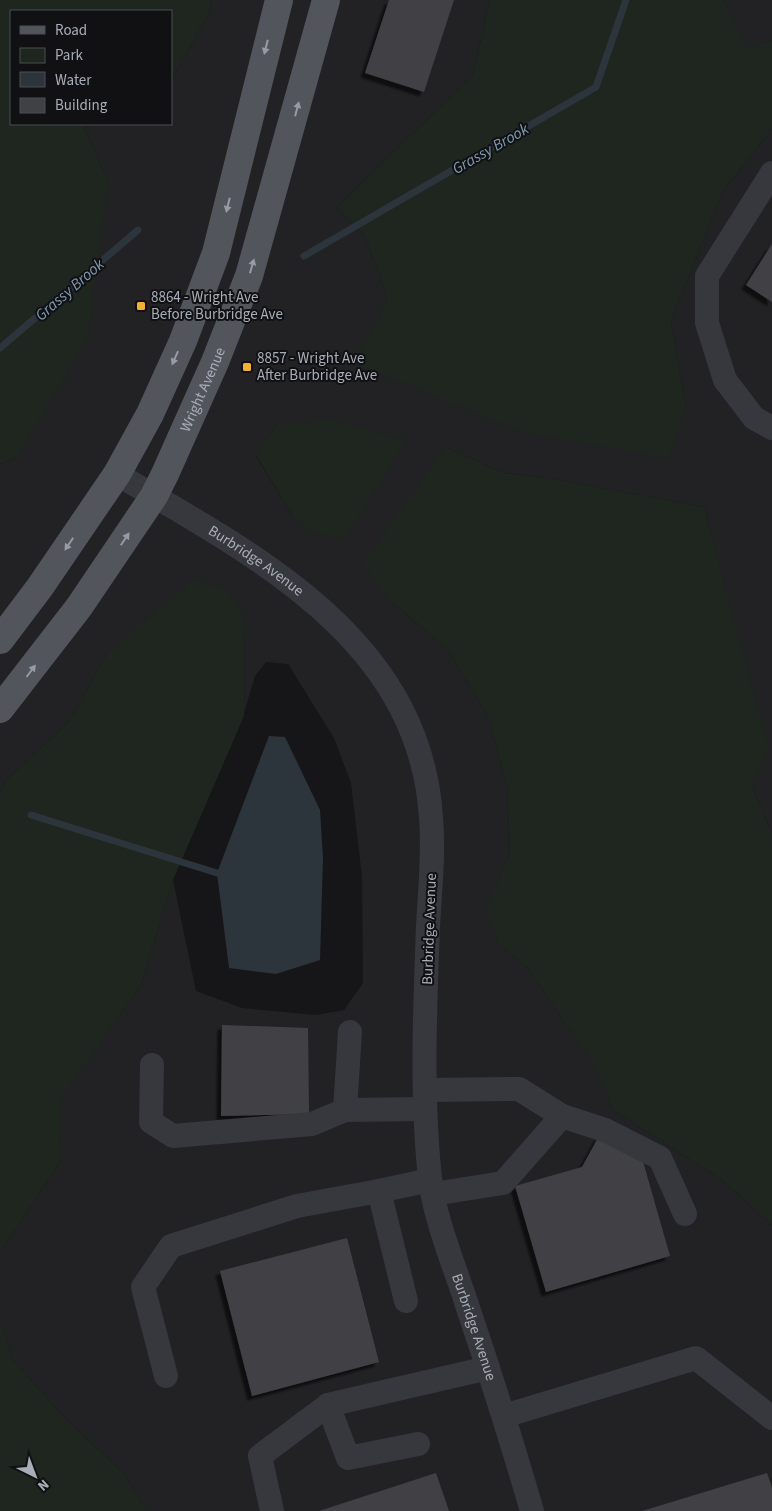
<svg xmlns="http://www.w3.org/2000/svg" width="772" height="1511" font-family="'Source Sans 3',sans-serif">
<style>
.built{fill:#222225;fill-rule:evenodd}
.green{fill:#1e261f}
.water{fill:#2c353c}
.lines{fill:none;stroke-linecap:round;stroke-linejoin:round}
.stream{stroke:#2c353c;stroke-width:7}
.building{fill:#404145;filter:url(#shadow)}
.minor{stroke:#37383d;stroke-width:24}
.major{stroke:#53555c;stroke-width:28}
.oneway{fill:#979ba6}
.poi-dot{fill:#f2b134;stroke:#111113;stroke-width:2}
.labels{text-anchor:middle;stroke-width:4;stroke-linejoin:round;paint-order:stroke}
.poi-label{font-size:15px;fill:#a8adb8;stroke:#111113;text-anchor:start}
.street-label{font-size:15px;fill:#a8adb8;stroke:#111113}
.water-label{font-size:16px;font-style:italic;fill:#7f9bb3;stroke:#111113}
</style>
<defs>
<filter id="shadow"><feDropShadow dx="-4.5" dy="4.5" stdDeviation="1" flood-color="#0009"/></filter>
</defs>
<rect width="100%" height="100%" fill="#161618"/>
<!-- built -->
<path class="built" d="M 212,0 L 490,0 L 473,75 L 337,207 L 365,236 L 388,300 L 686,409 L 671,321 L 723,191 L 772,129 L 772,834 L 751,784 L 768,750 L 704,507 L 554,479 L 503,473 L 446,447 L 389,599 L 448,650 L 487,714 L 507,784 L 510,853 L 487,909 L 498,943 L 527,967 L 601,1075 L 612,1109 L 722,1180 L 772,1225 L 772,1511 L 147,1511 L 124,1474 L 64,1417 L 12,1359 L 0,1318 L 0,1253 L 61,1160 L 59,1100 L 141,985 L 173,880 L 196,991 L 242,1008 L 316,1015 L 344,1010 L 363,983 L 362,877 L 351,783 L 334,738 L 288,664 L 266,662 L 255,676 L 244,713 L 245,622 L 107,653 L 70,721 L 6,780 L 0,794 L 0,464 L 17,457 L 108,181 L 84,128 L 92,124 L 171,124 L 171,81 L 209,13 ZM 277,425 L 294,518 L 256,456 Z
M 723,0 L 772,0 L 772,41 L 746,49 Z"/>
<!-- green -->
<path class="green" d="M 0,0 L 212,0 L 209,13 L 171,81 L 171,11 L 11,11 L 11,124 L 92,124 L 84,128 L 108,181 L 88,337 L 17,457 L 0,464 Z
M 490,0 L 723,0 L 746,48 L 772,41 L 772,129 L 723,191 L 671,321 L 686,409 L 669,458 L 522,432 L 354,362 L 388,300 L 365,236 L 337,207 L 473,75 Z
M 334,420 L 406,441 L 344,539 L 311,532 L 294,518 L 256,455 L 277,425 Z
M 446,447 L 503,473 L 554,479 L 704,507 L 769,750 L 751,784 L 772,834 L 772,1225 L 722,1180 L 612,1109 L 600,1074 L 527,967 L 498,943 L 486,909 L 510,853 L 507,784 L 487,714 L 448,650 L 389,599 L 363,563 Z
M 195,579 L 229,592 L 245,622 L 244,716 L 173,880 L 141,985 L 60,1100 L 61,1160 L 0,1253 L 0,794 L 6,780 L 70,721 L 107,653 Z
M 0,1318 L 12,1359 L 64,1417 L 124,1474 L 147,1511 L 0,1511 Z"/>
<!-- water -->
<path class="water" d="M 269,736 L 285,737 L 320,810 L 323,858 L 320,960 L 276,974 L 229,968 L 217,873 Z"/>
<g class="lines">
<!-- stream -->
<path class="stream" d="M 304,256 L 596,87 L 626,0
M 0,348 L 138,230
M 31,815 L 217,873"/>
</g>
<!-- building -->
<path class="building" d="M 389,0 L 454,0 L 424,92 L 365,73 Z
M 772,244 L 772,302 L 746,285 Z
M 222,1025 L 308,1028 L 309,1114 L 221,1116 Z
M 599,1136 L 642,1158 L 670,1256 L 546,1292 L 515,1186 L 582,1167 Z
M 347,1238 L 379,1362 L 252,1396 L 220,1271 Z
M 436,1473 L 449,1511 L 319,1511 Z
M 767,1473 L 772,1488 L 772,1511 L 642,1511 Z"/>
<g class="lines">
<!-- minor -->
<g class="minor">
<path d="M 772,173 L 707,276 L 707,323 L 725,380 L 754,418 L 772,428"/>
<path id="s1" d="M 117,474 C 253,555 419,637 431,817 C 434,853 430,890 428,926 C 425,1009 421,1094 430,1178 C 435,1221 454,1264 467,1305 C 490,1373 512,1442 532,1511"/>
<path d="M 350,1032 L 345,1110 L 425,1109"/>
<path d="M 152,1065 L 151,1122 L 173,1136 L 312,1124 L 345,1110"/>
<path d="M 425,1090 L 519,1089 L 562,1116"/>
<path d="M 433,1194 L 503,1183 L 562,1116 L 605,1130 L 660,1158 L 685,1214"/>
<path d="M 406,1301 L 379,1191 L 430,1180"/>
<path d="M 166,1376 L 143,1287 L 171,1246 L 297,1206 L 379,1191"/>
<path d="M 504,1416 L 696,1358 L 772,1418"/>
<path d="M 418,1444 L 348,1458 L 328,1405 L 488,1368"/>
<path d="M 272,1511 L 260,1456 L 328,1405"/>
</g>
<!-- major -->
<g class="major">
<path d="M 0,640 L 40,587 L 117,474 L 150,414 L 183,341 L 216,253 L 279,0"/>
<path id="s2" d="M 0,709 L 79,607 L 154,496 L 165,474 L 215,362 L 249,276 L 326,0"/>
</g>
</g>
<!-- one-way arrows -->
<defs><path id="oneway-solid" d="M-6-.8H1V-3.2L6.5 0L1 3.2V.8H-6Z" transform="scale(1.25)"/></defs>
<g class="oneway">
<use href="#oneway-solid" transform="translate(266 47) rotate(104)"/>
<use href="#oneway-solid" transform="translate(297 109) rotate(-75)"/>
<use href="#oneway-solid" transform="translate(228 205) rotate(104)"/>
<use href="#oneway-solid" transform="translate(252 266) rotate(-74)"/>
<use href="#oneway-solid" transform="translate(175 358) rotate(114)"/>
<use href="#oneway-solid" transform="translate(125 539) rotate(-56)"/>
<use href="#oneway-solid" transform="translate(69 544) rotate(124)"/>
<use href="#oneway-solid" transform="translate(31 671) rotate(-53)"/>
</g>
<!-- markers -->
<g class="poi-dot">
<rect x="136" y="301" width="10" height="10" rx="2.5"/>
<rect x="242" y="362" width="10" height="10" rx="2.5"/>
</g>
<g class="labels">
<!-- poi labels -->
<g class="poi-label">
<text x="151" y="302">8864 - Wright Ave<tspan x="151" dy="17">Before Burbridge Ave</tspan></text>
<text x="257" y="363">8857 - Wright Ave<tspan x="257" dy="17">After Burbridge Ave</tspan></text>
</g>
<!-- street labels -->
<g class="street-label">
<text dy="5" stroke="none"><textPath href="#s2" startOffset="380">Wright Avenue</textPath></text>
<text dy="5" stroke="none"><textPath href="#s1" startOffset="164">Burbridge Avenue</textPath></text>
<text transform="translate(429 929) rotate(-88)" y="5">Burbridge Avenue</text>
<text dy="5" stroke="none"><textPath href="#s1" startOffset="1004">Burbridge Avenue</textPath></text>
</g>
<!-- water labels -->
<g class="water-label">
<text transform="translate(490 148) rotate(-30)" y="6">Grassy Brook</text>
<text transform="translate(69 289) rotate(-41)" y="6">Grassy Brook</text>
</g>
</g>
<!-- legend -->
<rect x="10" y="10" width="162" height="115" fill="#111113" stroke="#4d4f55"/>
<rect x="20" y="26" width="25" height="8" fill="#53555c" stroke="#4d4f55"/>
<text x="55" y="35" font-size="15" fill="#a8adb8">Road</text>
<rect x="20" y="48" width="25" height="15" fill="#1e261f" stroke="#4d4f55"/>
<text x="55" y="60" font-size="15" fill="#a8adb8">Park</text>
<rect x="20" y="72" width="25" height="15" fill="#2c353c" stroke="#4d4f55"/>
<text x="55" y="85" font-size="15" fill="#a8adb8">Water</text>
<rect x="20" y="98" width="25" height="15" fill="#404145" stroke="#4d4f55"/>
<text x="55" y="110" font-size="15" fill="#a8adb8">Building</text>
<!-- north arrow -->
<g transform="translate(35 1476) rotate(138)" stroke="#111113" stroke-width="4" paint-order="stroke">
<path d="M0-4L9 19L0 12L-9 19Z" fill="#a8adb8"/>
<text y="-8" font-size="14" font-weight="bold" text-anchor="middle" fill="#a8adb8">N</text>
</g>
</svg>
